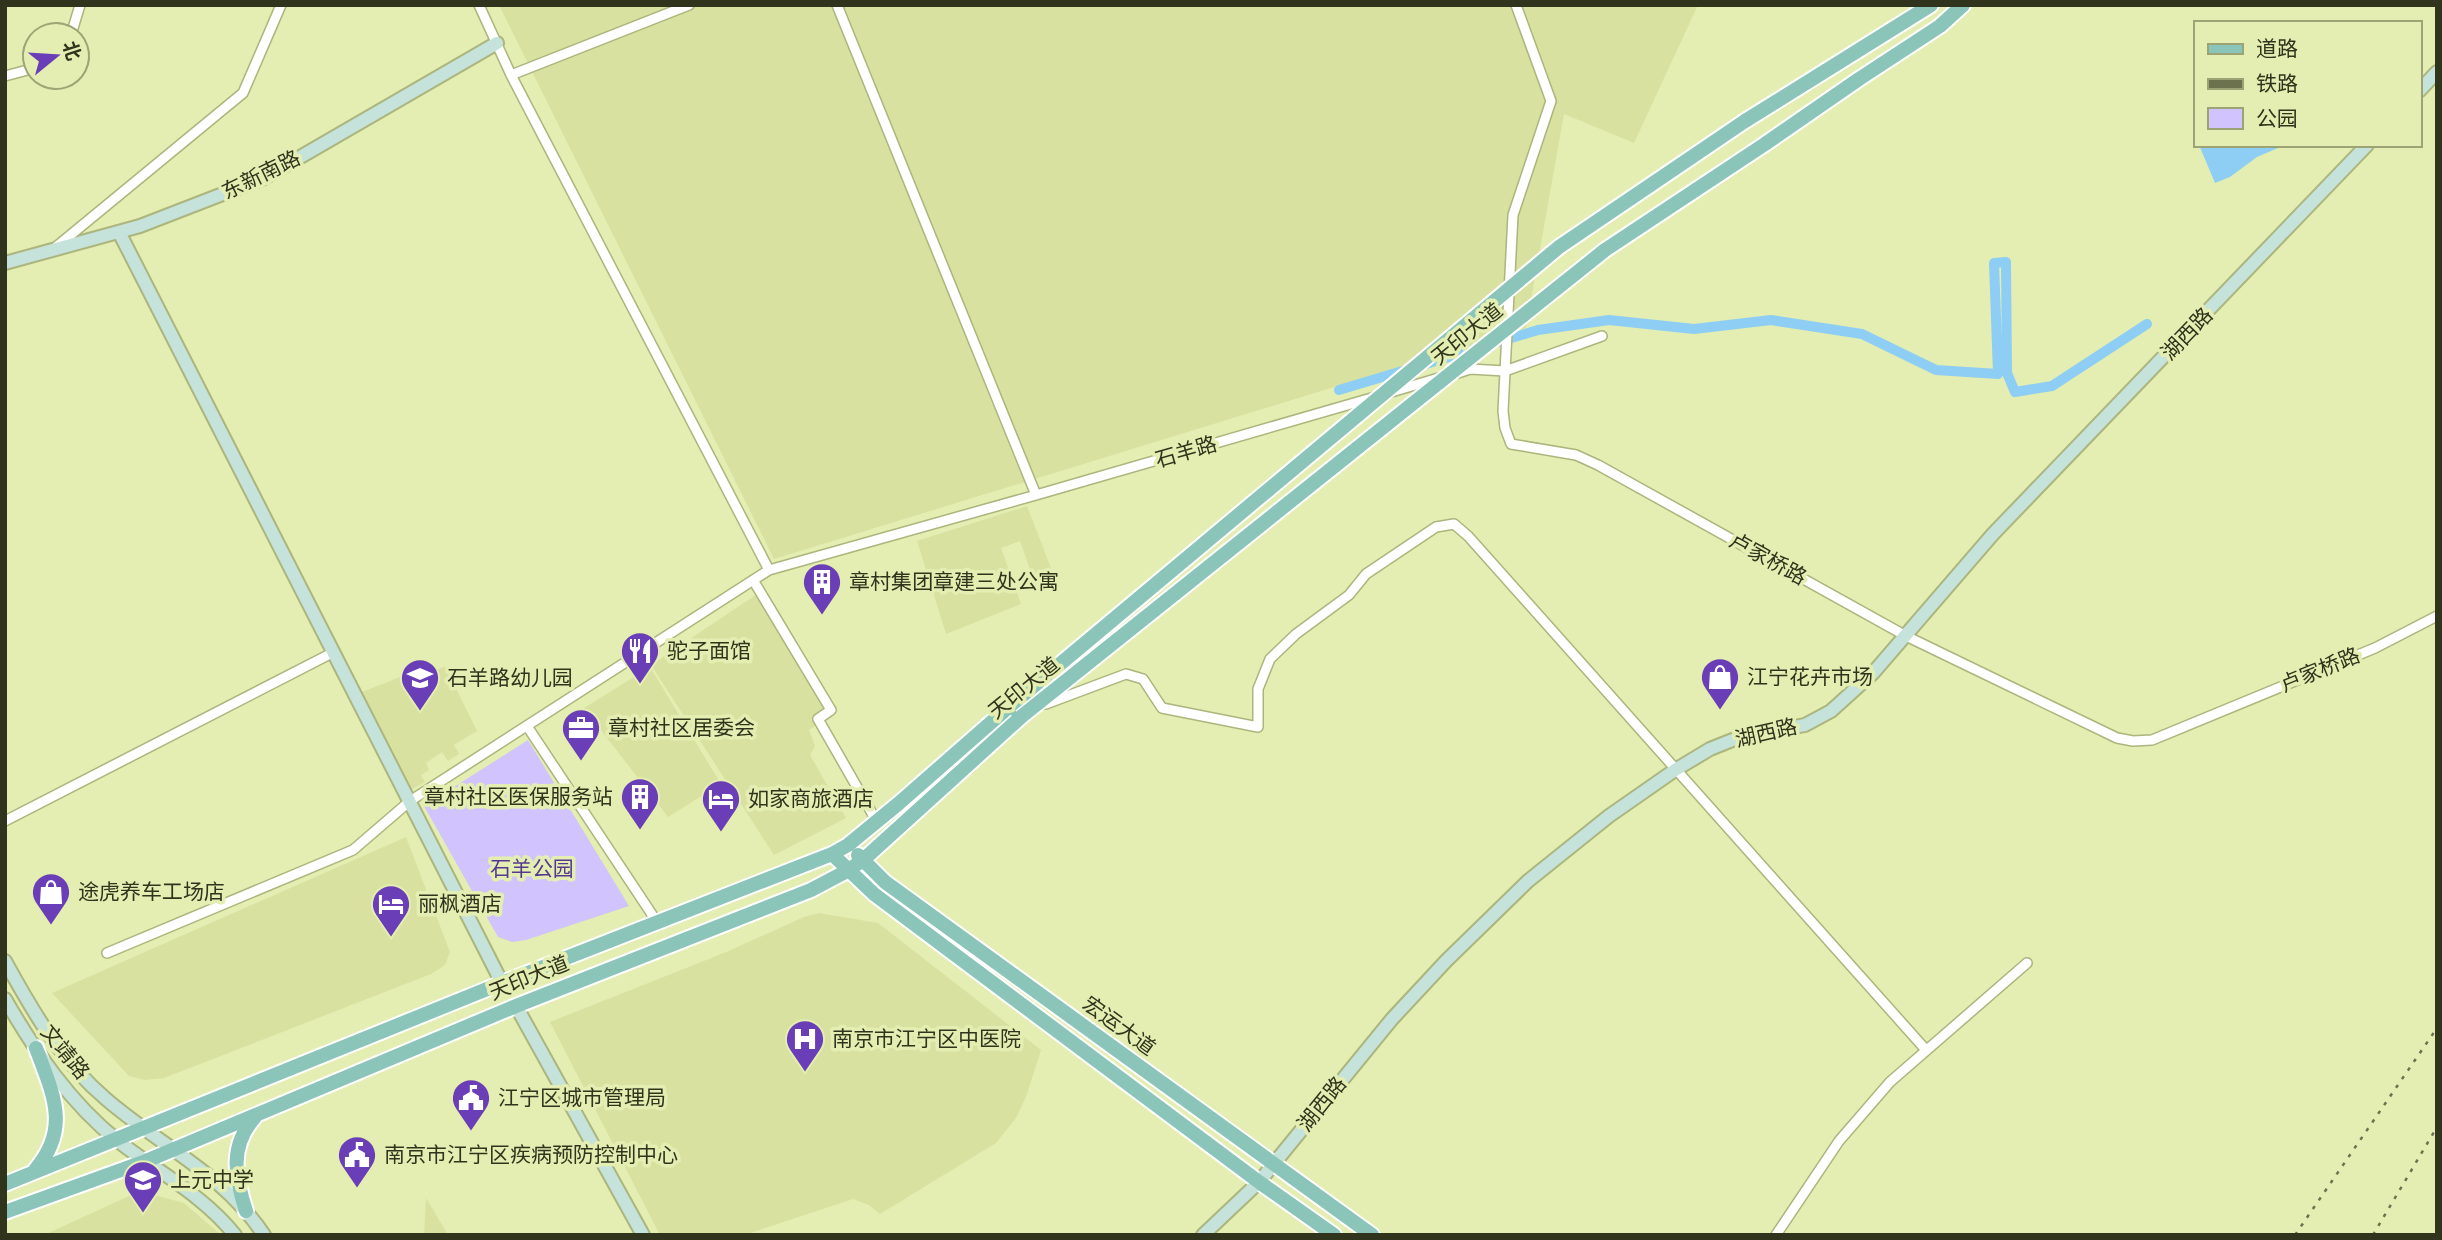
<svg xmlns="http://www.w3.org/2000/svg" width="2442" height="1240" font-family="'Asap Condensed','Noto Sans SC',sans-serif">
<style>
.built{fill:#d8e19f}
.green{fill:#d1c3fd}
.water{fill:#8ecef4}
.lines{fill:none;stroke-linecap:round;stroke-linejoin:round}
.canal{stroke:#8ecef4;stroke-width:10}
.street-casing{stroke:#acb57c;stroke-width:12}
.secondary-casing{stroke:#acb57c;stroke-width:16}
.primary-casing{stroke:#fff;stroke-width:18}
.street{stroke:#fff;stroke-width:9}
.secondary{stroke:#c5e2db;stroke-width:12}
.primary{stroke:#8bc4b8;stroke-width:14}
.rail{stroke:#6c724e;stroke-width:2.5;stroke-dasharray:3.5 7;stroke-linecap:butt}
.primary-bridge-casing{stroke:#fff;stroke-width:18;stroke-linecap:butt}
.primary-bridge{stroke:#8bc4b8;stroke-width:14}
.labels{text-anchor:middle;stroke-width:7;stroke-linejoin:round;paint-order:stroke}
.street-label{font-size:21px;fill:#31341d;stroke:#e4eeb2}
.poi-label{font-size:21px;fill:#31341d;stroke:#e4eeb2;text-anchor:start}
.park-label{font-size:21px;fill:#55398e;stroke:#e4eeb2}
</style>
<rect width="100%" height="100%" fill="#e4eeb2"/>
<!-- built -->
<path class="built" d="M 499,5 L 1698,5 L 1634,143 L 1564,114 L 1526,328 L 774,559 Z
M 1027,506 L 1051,568 L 1032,575 L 1020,541 L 1001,548 L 1021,604 L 946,634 L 917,541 Z
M 763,590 L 837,712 L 809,730 L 815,746 L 810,755 L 846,818 L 774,855 L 651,665 Z
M 445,666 L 477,731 L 454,745 L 459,754 L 448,761 L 442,752 L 426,763 L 429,770 L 421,775 L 425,782 L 412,789 L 362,692 L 418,670 L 422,678 Z
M 650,667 L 721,784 L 668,817 L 584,708 Z
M 406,837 L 450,952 L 445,965 L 431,974 L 164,1078 L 145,1080 L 129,1076 L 52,993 Z
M 819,913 L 878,923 L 1041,1050 L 1026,1097 L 1016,1118 L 996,1143 L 880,1214 L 869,1205 L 853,1199 L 744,1235 L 660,1235 L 550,1022 L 724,953 L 804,917 Z
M 140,1191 L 184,1203 L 221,1235 L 44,1235 Z
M 426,1198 L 448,1235 L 424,1235 Z"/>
<!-- green -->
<path class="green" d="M 528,740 L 629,906 L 526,940 L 512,942 L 498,937 L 424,806 Z"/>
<!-- water -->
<path class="water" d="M 2199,145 L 2285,145 L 2257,157 L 2230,177 L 2215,183 Z"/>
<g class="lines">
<!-- canal -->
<path class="canal" d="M 1498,342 L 1538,330 L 1609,320 L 1694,329 L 1771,320 L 1862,334 L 1936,370 L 1998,374 L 1994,263 L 2006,262 L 2007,373 L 2015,392 L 2052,386 L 2147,324
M 1339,390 L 1479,348"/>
<!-- street casing -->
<g class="street-casing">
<path id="street" d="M 479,5 L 511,75
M 689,5 L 511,75 L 769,570
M 837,5 L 1036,495
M 1516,5 L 1551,101 L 1513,215 L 1503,411 L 1505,428 L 1511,444 L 1576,455 L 1598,465 L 1906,636 L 2117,738 L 2133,741 L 2152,740 L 2375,648 L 2437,616
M 71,35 L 80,5
M 5,76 L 35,68
M 56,247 L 243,93 L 281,5
M 1455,374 L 1470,369 L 1505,371 L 1602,336
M 1388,393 L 1442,377
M 753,580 L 831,710 L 818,719 L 877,822
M 1046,704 L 1126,674 L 1143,679 L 1162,708 L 1258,727 L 1258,689 L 1270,659 L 1296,634 L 1349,595 L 1366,574 L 1436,527 L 1454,524 L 1468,536 L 1926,1050
M 527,726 L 657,922
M 5,821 L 334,652
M 107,953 L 353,850 L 410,801 L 769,570 L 1036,495 L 1375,397
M 1776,1235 L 1839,1141 L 1890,1082 L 2027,963"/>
</g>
<!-- secondary casing -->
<g class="secondary-casing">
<path id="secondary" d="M 2419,91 L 2437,72
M 119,232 L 502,983
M 5,263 L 140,226 L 264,178 L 497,43
M 5,961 C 33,1012 62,1062 106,1099 C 159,1145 224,1174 264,1235
M 5,999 C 35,1051 70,1103 118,1141 C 158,1172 203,1195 235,1235
M 516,1006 L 643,1235
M 1203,1235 L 1259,1182 L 1392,1019 L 1446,961 L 1528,881 L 1609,816 L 1675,770 L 1710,749 L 1740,737 L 1805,725 L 1831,711 L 1873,673 L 1993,534 L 2367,145"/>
</g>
<!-- primary casing -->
<g class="primary-casing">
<path id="primary" d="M 1745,121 L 1931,5
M 1765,144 L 1859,79 L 1940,26 L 1963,5
M 832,854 L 874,894 L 1259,1182 L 1334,1235
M 858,855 L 885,882 L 1372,1235
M 35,1170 C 71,1128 53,1094 36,1048
M 5,1184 L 502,983 L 832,854 L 848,845 L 898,804 L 1011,705 L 1022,716 L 863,860 L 847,871 L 811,890 L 516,1006 L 146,1161 L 5,1212
M 246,1211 C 235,1177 229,1146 255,1117"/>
</g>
<!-- street -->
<use href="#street" class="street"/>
<!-- secondary -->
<use href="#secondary" class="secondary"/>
<!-- primary -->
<use href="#primary" class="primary"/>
<!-- rail -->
<path class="rail" d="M 2295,1235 L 2437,1028
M 2373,1235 L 2437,1127"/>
<!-- primary-bridge casing -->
<g class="primary-bridge-casing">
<path id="primary-bridge" d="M 1011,705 L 1559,247 L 1745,121
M 1022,716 L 1605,250 L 1765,144"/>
</g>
<!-- primary-bridge -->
<use href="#primary-bridge" class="primary-bridge"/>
</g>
<!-- icons -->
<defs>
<g id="building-pin" transform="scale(2.0125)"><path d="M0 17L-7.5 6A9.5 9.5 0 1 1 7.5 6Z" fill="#6a3eb6" stroke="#e4eeb2"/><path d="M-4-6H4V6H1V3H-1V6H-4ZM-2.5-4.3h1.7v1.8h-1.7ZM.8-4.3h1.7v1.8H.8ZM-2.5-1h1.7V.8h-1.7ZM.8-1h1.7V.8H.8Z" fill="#fff"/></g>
<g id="restaurant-pin" transform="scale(2.0125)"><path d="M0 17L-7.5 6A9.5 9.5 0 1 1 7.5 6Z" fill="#6a3eb6" stroke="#e4eeb2"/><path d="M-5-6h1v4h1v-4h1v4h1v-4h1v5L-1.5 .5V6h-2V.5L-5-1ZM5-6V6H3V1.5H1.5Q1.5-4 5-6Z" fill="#fff"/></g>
<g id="shop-pin" transform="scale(2.0125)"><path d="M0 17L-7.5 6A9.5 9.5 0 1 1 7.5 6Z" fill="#6a3eb6" stroke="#e4eeb2"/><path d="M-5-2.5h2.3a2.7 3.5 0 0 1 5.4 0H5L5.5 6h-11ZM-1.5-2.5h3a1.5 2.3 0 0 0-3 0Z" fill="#fff"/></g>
<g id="school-pin" transform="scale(2.0125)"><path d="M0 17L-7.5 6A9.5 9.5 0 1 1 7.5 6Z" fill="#6a3eb6" stroke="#e4eeb2"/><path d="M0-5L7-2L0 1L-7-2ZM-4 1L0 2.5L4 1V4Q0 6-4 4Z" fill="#fff"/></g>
<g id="office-pin" transform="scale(2.0125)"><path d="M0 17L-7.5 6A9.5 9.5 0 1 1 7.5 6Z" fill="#6a3eb6" stroke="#e4eeb2"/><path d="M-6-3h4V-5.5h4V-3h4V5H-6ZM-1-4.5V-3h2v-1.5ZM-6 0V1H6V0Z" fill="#fff"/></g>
<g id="hotel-pin" transform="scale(2.0125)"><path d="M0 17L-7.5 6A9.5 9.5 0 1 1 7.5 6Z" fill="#6a3eb6" stroke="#e4eeb2"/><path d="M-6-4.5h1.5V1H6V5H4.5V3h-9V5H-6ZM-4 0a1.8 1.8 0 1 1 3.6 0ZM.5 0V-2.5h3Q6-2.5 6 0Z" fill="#fff"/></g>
<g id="hospital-pin" transform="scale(2.0125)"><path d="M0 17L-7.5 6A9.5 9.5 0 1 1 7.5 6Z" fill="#6a3eb6" stroke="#e4eeb2"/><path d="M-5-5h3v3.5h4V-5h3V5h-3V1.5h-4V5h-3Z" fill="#fff"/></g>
<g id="civic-pin" transform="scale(2.0125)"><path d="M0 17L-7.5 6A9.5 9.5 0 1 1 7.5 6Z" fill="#6a3eb6" stroke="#e4eeb2"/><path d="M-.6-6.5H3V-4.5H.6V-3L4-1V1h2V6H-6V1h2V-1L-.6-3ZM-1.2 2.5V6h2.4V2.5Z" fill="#fff"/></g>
</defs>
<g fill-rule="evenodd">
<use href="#building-pin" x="822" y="582"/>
<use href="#restaurant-pin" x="640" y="651"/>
<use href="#shop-pin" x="1720" y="677"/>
<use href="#school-pin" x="420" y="678"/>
<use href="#office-pin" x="581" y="728"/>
<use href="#building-pin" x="640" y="797"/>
<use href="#hotel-pin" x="721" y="799"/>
<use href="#shop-pin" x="51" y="892"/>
<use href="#hotel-pin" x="391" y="904"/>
<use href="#hospital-pin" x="805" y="1039"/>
<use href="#civic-pin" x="471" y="1098"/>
<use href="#civic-pin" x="357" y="1155"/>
<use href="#school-pin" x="143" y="1180"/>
</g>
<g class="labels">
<!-- street labels -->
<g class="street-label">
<text transform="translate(261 175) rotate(-26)" y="7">东新南路</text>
<text transform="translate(1467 334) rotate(-39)" y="7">天印大道</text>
<text transform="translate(2187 334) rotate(-46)" y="7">湖西路</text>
<text transform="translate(1186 452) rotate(-16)" y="7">石羊路</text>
<text transform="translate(1768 559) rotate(29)" y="7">卢家桥路</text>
<text transform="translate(2320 670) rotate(-22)" y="7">卢家桥路</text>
<text transform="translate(1024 688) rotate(-39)" y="7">天印大道</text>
<text transform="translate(1766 733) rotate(-13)" y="7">湖西路</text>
<text transform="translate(529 978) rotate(-22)" y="7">天印大道</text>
<text transform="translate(1119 1026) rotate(36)" y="7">宏运大道</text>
<text transform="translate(65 1052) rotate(51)" y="7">文靖路</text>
<text transform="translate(1322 1104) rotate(-51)" y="7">湖西路</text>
</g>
<!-- poi labels -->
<g class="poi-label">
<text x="849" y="589">章村集团章建三处公寓</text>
<text x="667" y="658">驼子面馆</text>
<text x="1747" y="684">江宁花卉市场</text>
<text x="447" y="685">石羊路幼儿园</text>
<text x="608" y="735">章村社区居委会</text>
<text x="613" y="804" text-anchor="end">章村社区医保服务站</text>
<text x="748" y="806">如家商旅酒店</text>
<text x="78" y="899">途虎养车工场店</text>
<text x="418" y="911">丽枫酒店</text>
<text x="832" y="1046">南京市江宁区中医院</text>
<text x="498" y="1105">江宁区城市管理局</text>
<text x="384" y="1162">南京市江宁区疾病预防控制中心</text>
<text x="170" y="1187">上元中学</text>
</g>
<!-- park labels -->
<g class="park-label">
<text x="532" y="876">石羊公园</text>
</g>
</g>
<!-- border -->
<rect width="2442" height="1240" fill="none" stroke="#31341d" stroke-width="14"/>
<!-- legend -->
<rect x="2194" y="21" width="228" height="126" fill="#e4eeb2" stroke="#9ca476" stroke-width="2"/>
<rect x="2208" y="44" width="35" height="10" fill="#8bc4b8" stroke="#9ca476" stroke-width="2"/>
<text x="2256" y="56" font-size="21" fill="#31341d">道路</text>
<rect x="2208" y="79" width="35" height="10" fill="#6c724e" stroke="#9ca476" stroke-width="2"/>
<text x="2256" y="91" font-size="21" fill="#31341d">铁路</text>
<rect x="2208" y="108" width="35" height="21" fill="#d1c3fd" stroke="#9ca476" stroke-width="2"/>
<text x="2256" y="126" font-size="21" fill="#31341d">公园</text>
<!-- north arrow -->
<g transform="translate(56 56) rotate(72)"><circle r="33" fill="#e4eeb2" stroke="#9ca476" stroke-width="2"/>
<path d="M0-5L12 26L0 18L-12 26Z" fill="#6a3eb6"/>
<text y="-10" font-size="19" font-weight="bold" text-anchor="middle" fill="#31341d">北</text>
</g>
</svg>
